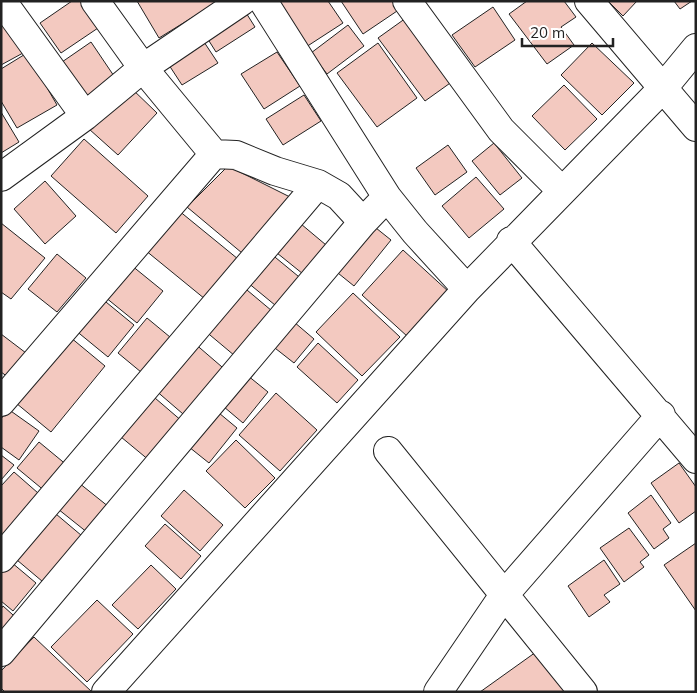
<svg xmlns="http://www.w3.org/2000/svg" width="697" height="693" font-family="Mulish,sans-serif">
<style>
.building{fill:#f3c9c0;stroke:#222}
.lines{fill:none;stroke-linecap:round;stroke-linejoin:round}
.street-casing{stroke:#222;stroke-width:30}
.street{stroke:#fff;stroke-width:28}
</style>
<rect width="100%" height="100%" fill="#fff"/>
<!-- building -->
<path class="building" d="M 72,1 L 85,1 L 101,26 L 61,53 L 40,23 Z
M 137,1 L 219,1 L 159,38 Z
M 275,1 L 328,1 L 343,23 L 306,47 Z
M 341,1 L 399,1 L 403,7 L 363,34 Z
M 527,1 L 564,1 L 576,17 L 561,27 L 574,45 L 547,64 L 509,14 Z
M 608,1 L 637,1 L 623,16 Z
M 674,1 L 692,1 L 680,9 Z
M 493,7 L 515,40 L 475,67 L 452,35 Z
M 243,8 L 255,27 L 216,52 L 204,33 Z
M 413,13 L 460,76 L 425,101 L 378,38 Z
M 1,16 L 23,53 L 1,65 Z
M 348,25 L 364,46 L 327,74 L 311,53 Z
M 202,39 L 218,63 L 182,85 L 167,62 Z
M 91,42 L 116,79 L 87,98 L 62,62 Z
M 378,43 L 417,98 L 377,127 L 337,73 Z
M 592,43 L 634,83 L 602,115 L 561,75 Z
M 277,52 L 300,86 L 264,109 L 241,74 Z
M 27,53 L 57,105 L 17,128 L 1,101 L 1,69 Z
M 564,85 L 597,119 L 565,150 L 532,116 Z
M 129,86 L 157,113 L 118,155 L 89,129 Z
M 304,95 L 321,121 L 283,145 L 266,119 Z
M 1,112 L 19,142 L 1,153 Z
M 84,139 L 148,196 L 116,233 L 51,176 Z
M 494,143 L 522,178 L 500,195 L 472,161 Z
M 448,145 L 467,172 L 435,195 L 416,168 Z
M 228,166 L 296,200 L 248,258 L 187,207 Z
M 476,177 L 504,209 L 469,238 L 442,206 Z
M 45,181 L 76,216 L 45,244 L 14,209 Z
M 178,210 L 238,259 L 205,299 L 145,250 Z
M 1,223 L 45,258 L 11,299 L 1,292 Z
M 301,224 L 332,250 L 308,278 L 277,253 Z
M 371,224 L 391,240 L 354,286 L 333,269 Z
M 403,250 L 449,292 L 408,337 L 362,295 Z
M 270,253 L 304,281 L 281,310 L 247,282 Z
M 57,254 L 86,278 L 57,312 L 28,289 Z
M 131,265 L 163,291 L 137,323 L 105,297 Z
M 241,285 L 278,316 L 241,361 L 204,330 Z
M 95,293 L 134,325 L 108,357 L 69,325 Z
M 353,293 L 400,337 L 362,376 L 316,332 Z
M 287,316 L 314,339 L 294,363 L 266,341 Z
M 147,318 L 176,342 L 147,377 L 118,353 Z
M 1,334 L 26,353 L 8,377 L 1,372 Z
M 70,337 L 105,366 L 51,432 L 16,403 Z
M 193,342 L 229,373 L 190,420 L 154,389 Z
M 318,343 L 358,380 L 337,403 L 297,367 Z
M 242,371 L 268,392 L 243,423 L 217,401 Z
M 148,392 L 183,422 L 150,461 L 115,432 Z
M 276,393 L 317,430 L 280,471 L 239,435 Z
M 213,408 L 237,428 L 209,463 L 184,443 Z
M 8,409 L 39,431 L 19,460 L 1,447 L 1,419 Z
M 236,440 L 275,478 L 245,508 L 206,471 Z
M 39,442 L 68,466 L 46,492 L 17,468 Z
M 1,455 L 14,465 L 1,480 Z
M 679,463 L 696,487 L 696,511 L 679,523 L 651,483 Z
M 14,472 L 46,500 L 1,540 L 1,486 Z
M 74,479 L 109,507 L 88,533 L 53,505 Z
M 184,490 L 223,525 L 200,551 L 161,516 Z
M 651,495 L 671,523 L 663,529 L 669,538 L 654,549 L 628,513 Z
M 56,514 L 88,541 L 49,587 L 17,560 Z
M 165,524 L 201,556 L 181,579 L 145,546 Z
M 629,528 L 649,555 L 640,562 L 644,567 L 624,582 L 600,548 Z
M 696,543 L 696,611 L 664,565 Z
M 5,557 L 36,583 L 13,611 L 1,601 L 1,561 Z
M 604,560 L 620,584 L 604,595 L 610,602 L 589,617 L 568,586 Z
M 151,565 L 176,589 L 138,629 L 112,605 Z
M 97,600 L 133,634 L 87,682 L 51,647 Z
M 3,606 L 22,623 L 1,647 L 1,609 Z
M 34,637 L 92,692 L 5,692 L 1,688 L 1,671 Z
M 543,647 L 575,692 L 480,692 Z"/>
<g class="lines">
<!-- street casing -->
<g class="street-casing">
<path id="street" d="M 2,1 L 85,116
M 95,1 L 143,68 L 214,154 L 236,155 L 275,171 L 318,184 L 339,196 L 363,222
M 263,1 L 387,197 L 415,232 L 467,289
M 407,1 L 501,130 L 561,190
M 589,1 L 696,127
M 1,177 L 85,116 L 143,68 L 242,1
M 511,241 L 696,459
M 1,402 L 214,154
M 388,451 L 583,692
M 1,558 L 318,184
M 1,652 L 363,222 L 387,197
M 106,692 L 467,289 L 663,88 L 696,48
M 438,692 L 504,595 L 661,415"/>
</g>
<!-- street -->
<use href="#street" class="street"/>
</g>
<!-- border -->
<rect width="697" height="693" fill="none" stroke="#222222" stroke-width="5"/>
<!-- scale -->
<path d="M522 38v8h91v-8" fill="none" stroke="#222222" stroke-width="2.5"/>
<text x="530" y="38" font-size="15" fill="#222222" stroke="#ffffff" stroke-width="4" paint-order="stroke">20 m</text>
</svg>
